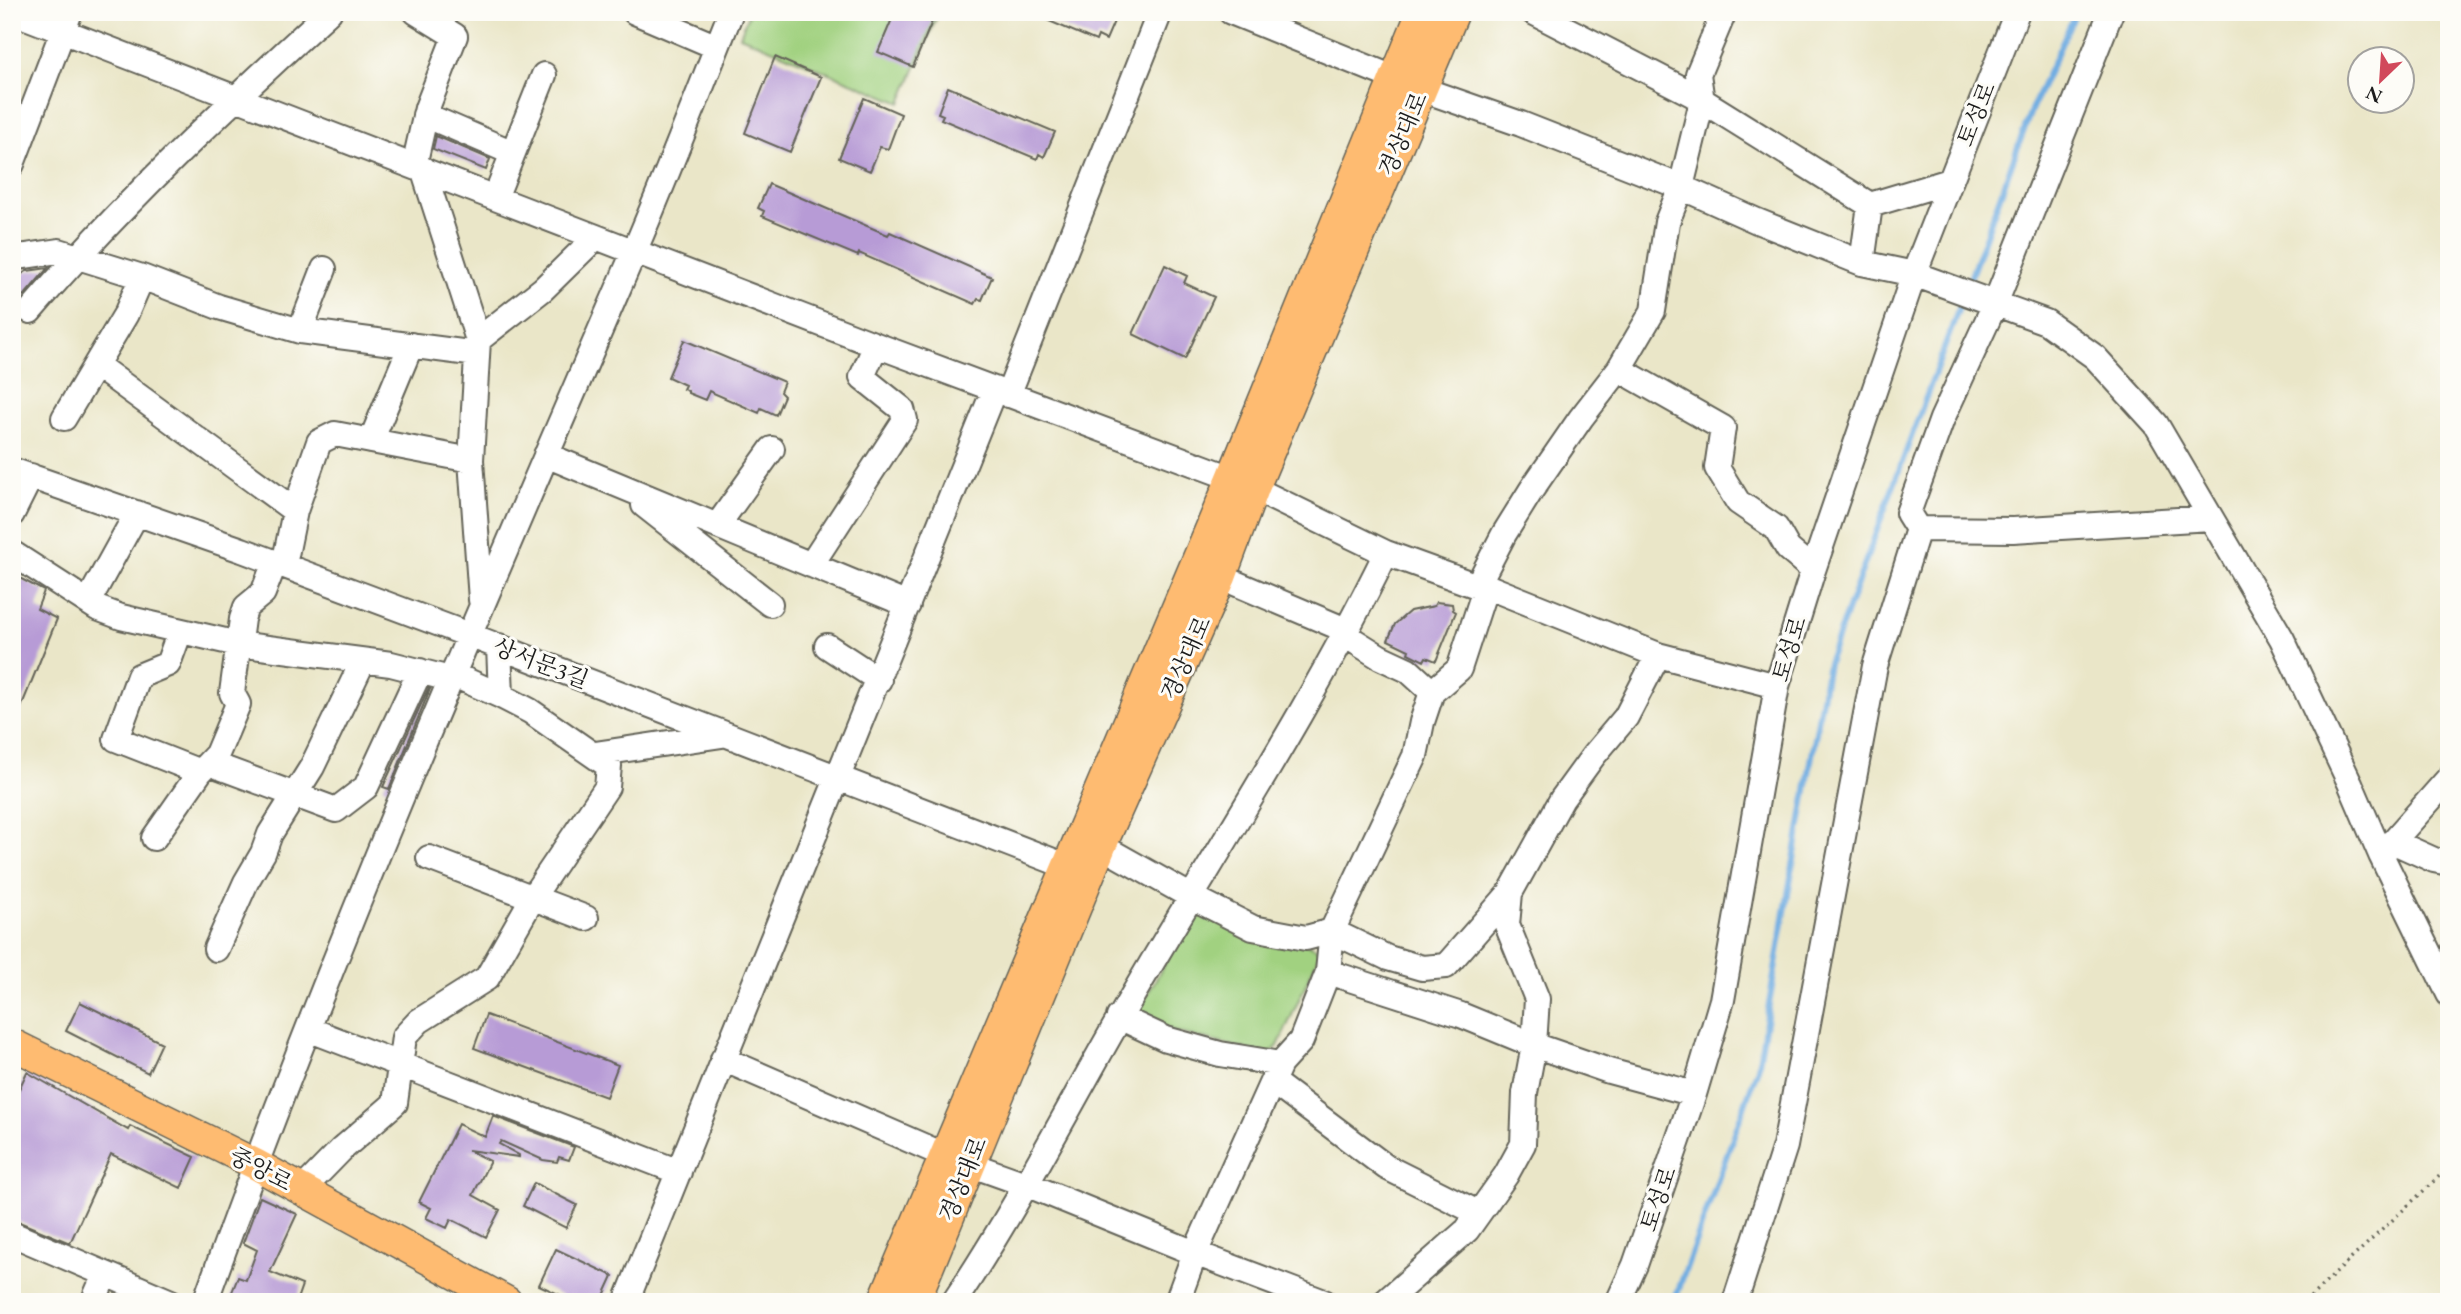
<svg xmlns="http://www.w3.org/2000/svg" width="2461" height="1314" font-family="'EB Garamond','Noto Serif KR',serif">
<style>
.green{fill:#a1d180;stroke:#5e764e;stroke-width:2}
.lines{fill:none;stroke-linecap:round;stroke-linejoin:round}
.stream{stroke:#71ade2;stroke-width:6}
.building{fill:#b79bd6}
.minor-casing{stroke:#646358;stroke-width:28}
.major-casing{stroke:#646358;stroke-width:33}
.path{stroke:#646358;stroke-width:3.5;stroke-dasharray:2 5;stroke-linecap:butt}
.minor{stroke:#fff;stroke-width:24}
.major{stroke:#febb71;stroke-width:30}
.labels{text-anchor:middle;stroke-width:6;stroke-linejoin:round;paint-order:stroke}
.street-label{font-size:23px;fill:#1c1c1c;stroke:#fdfcf7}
</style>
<rect width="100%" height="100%" fill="#fdfcf7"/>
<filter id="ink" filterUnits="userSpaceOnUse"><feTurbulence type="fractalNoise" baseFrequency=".0143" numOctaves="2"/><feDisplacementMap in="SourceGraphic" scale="14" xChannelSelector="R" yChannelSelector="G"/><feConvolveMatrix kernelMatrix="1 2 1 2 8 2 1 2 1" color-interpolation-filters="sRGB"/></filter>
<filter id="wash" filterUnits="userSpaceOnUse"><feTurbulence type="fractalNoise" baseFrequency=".00686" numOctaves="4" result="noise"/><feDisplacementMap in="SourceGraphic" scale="28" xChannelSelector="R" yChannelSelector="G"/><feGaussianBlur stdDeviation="1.57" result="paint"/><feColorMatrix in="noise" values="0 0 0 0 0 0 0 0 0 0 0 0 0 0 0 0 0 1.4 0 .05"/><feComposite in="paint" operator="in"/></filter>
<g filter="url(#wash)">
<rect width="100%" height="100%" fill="#eae6c8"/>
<!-- green -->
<path class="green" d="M 749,12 L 939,12 L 901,103 L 740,36 Z
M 1213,914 L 1305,943 L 1321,951 L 1278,1046 L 1269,1055 L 1143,1024 L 1138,1011 L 1190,918 Z"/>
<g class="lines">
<!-- stream -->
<path class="stream" d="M 1967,287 L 2032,108 L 2076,12
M 1674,1302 L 1758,1068 L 1828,663 L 1963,297"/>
</g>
<g id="blocks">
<!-- building -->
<path class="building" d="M 895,12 L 936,12 L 913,67 L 878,52 Z
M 1028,12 L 1118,12 L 1106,40 L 1098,36 L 1096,41 Z
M 775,57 L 821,77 L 790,152 L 745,133 Z
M 948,87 L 1055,132 L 1044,157 L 1039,154 L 1037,159 L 941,119 L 943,115 L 938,113 Z
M 864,98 L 901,114 L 888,149 L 880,147 L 870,171 L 839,158 Z
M 436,136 L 490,159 L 486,170 L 433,149 Z
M 769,184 L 888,235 L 890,232 L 992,277 L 982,300 L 978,299 L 975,304 L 859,253 L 858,256 L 762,216 L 764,211 L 758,208 Z
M 1165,265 L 1187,276 L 1184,283 L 1214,297 L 1185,359 L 1133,334 Z
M 48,268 L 24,296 L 12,287 L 12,280 L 27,271 Z
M 684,340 L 784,382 L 780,392 L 784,396 L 776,415 L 761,408 L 759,413 L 709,391 L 705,400 L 688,393 L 688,391 L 683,389 L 685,385 L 668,377 Z
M 12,574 L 44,591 L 37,609 L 57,619 L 13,727 Z
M 1436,602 L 1452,604 L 1453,610 L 1456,612 L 1436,661 L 1426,657 L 1424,661 L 1408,653 L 1409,650 L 1388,640 L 1395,624 L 1410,611 L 1434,606 Z
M 428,689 L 430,689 L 389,789 L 383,787 Z
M 80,1002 L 162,1043 L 148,1073 L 66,1031 Z
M 486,1015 L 618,1065 L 606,1097 L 474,1048 Z
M 27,1072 L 128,1130 L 130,1126 L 195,1157 L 181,1188 L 111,1154 L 70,1243 L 12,1219 L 12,1104 Z
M 493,1116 L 574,1147 L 569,1160 L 559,1157 L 557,1162 L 543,1160 L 501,1141 L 499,1144 L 519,1155 L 519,1157 L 468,1150 L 490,1161 L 473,1195 L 500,1210 L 486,1237 L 451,1219 L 447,1228 L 426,1218 L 431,1208 L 419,1202 L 458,1124 L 485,1137 Z
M 534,1183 L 577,1205 L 566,1228 L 523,1206 Z
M 260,1197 L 297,1214 L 270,1272 L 302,1285 L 296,1302 L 228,1302 L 238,1277 L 246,1280 L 257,1250 L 243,1243 Z
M 556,1249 L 613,1276 L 601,1302 L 575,1302 L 539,1285 Z"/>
</g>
</g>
<g filter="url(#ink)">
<use href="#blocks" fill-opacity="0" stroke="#646358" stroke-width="2"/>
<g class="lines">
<!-- minor casing -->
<g class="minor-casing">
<path id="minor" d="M 13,12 L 876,345 L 1232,478 L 1386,553
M 635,12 L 717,47
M 1231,12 L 1421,89 L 1521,124 L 1681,187 L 1702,101 L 1698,74 L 1724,12
M 1533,12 L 1692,94 L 1870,205 L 1950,181
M 425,115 L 513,153
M 12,164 L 70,12
M 414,166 L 427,108 L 455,36 L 416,12
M 423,169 L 478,340 L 471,460 L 481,600
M 495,198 L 544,75
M 12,258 L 59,251 L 142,277 L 219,307 L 300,331 L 477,354
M 1862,263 L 1914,274 L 2046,322 L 2095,357 L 2156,424 L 2282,639 L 2350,783 L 2381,855 L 2449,994
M 30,311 C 122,204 225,107 329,12
M 300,331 L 324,269
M 478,340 L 543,289 L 596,237
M 96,365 L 295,511
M 1619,369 L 1723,428 L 1717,468 L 1738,502 L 1776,528 L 1788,549 L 1813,570
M 1008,395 L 1160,12
M 64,418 L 126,314 L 142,277
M 371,441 L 411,345
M 546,455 L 908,605
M 12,470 L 242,550 L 469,635 L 1066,866
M 644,505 L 770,604
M 12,514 L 31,476
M 717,526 L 772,449
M 1918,529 L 1908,513 L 1942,419 L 1995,304 L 2111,12
M 12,553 L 97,608 L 121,617 L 238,644 L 391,664 L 450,679
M 284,565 L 295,511 L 319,442 L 335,434 L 471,460
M 811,565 L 905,420 L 902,409 L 862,377 L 876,345
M 1221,577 L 1348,631
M 1477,586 L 1486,586 L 1658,655 L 1777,686
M 88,602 L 137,513
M 180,631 L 168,664 L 139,676 L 116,739 L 200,772
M 827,646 L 879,680
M 452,674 L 501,696
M 1432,692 L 1459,669 L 1486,586
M 595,754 L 722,735
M 209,763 L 336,810 L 366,787 L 420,671
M 154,838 L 200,772 L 217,754 L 238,704 L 232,693 L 242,619 L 246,607 L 263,593 L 275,562
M 2394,842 L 2434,860 L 2449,863
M 1101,846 L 1190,896 L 1253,928 L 1306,938 L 1332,931 L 1388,958 L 1422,968 L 1446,966 L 1510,893
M 2381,855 L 2449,778
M 429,858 L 586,918
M 216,949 L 246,882 L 263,853 L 270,834 L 312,767 L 363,661
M 1328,972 L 1461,1015 L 1534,1045 L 1609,1071 L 1694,1094
M 1119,1017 L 1166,1039 L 1220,1054 L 1280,1064
M 308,1029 L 679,1172
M 723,1059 L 944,1155 L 1028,1185 L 1195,1253 L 1324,1302
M 1273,1082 L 1386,1167 L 1478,1213
M 301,1191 L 342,1149 L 395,1103 L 404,1037 L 419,1021 L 487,978 L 536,892 L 607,787 L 609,766 L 530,711 L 501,696 L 499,646
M 12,1234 L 171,1302
M 93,1302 L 105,1274
M 205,1302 C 333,946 484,599 634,252 C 668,173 699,92 731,12
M 626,1302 C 748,997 873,694 994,390
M 954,1302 C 1023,1199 1078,1088 1141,981 C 1224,840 1314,701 1386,553 L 1477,586 L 1504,534 L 1532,489 L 1581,418 L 1619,369 L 1653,311 L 1667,222 L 1681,187 L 1757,221 L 1862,263 L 1870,205
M 1177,1302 L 1195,1253 L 1280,1064 L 1301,1041 L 1328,972 L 1332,931 L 1415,756 L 1422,722 L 1432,692 L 1408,670 L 1380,657 L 1345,635
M 1385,1302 L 1467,1230 L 1506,1175 L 1523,1144 L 1525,1093 L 1534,1045 L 1537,999 L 1507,925 L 1510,893 L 1562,799 L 1594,755 L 1626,717 L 1658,655
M 1618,1302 L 1635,1265 L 1694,1094 L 1722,1000 L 1777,686 L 1813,570 L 1914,274 L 2017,12
M 1735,1302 L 1785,1146 L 1875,666 L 1918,529 L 2013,530 L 2211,518"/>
</g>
<!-- major casing -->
<g class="major-casing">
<path id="major" d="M 12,1044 L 255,1164 L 507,1302
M 883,1302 L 1232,478 L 1422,12
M 914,1302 L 1101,846 L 1221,577 L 1254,488 L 1454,12"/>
</g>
<!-- path -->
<path class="path" d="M 2305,1302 L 2449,1167"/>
<!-- minor -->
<use href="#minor" class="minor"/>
<!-- major -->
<use href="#major" class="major"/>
</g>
</g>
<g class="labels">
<!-- street labels -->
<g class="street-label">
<text transform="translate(1976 114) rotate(-68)" y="8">토성로</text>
<text transform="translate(1403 134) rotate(-67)" y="8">경상대로</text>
<text transform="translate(1789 649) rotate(-73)" y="8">토성로</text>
<text transform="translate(1186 658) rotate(-66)" y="8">경상대로</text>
<text transform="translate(541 663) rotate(21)" y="8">상서문3길</text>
<text transform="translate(261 1169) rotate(28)" y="8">중앙로</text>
<text transform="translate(963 1179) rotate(-68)" y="8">경상대로</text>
<text transform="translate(1658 1199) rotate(-71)" y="8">토성로</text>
</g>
</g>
<!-- margin -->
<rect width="2461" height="1314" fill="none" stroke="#fdfcf7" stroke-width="42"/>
<!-- north arrow -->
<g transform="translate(2381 80) rotate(205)"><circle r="33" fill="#fdfcf7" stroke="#a3a29f" stroke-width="2"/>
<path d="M0-5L12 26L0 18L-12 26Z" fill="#d1495b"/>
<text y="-10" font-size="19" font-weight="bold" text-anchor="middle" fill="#1c1c1c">N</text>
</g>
</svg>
